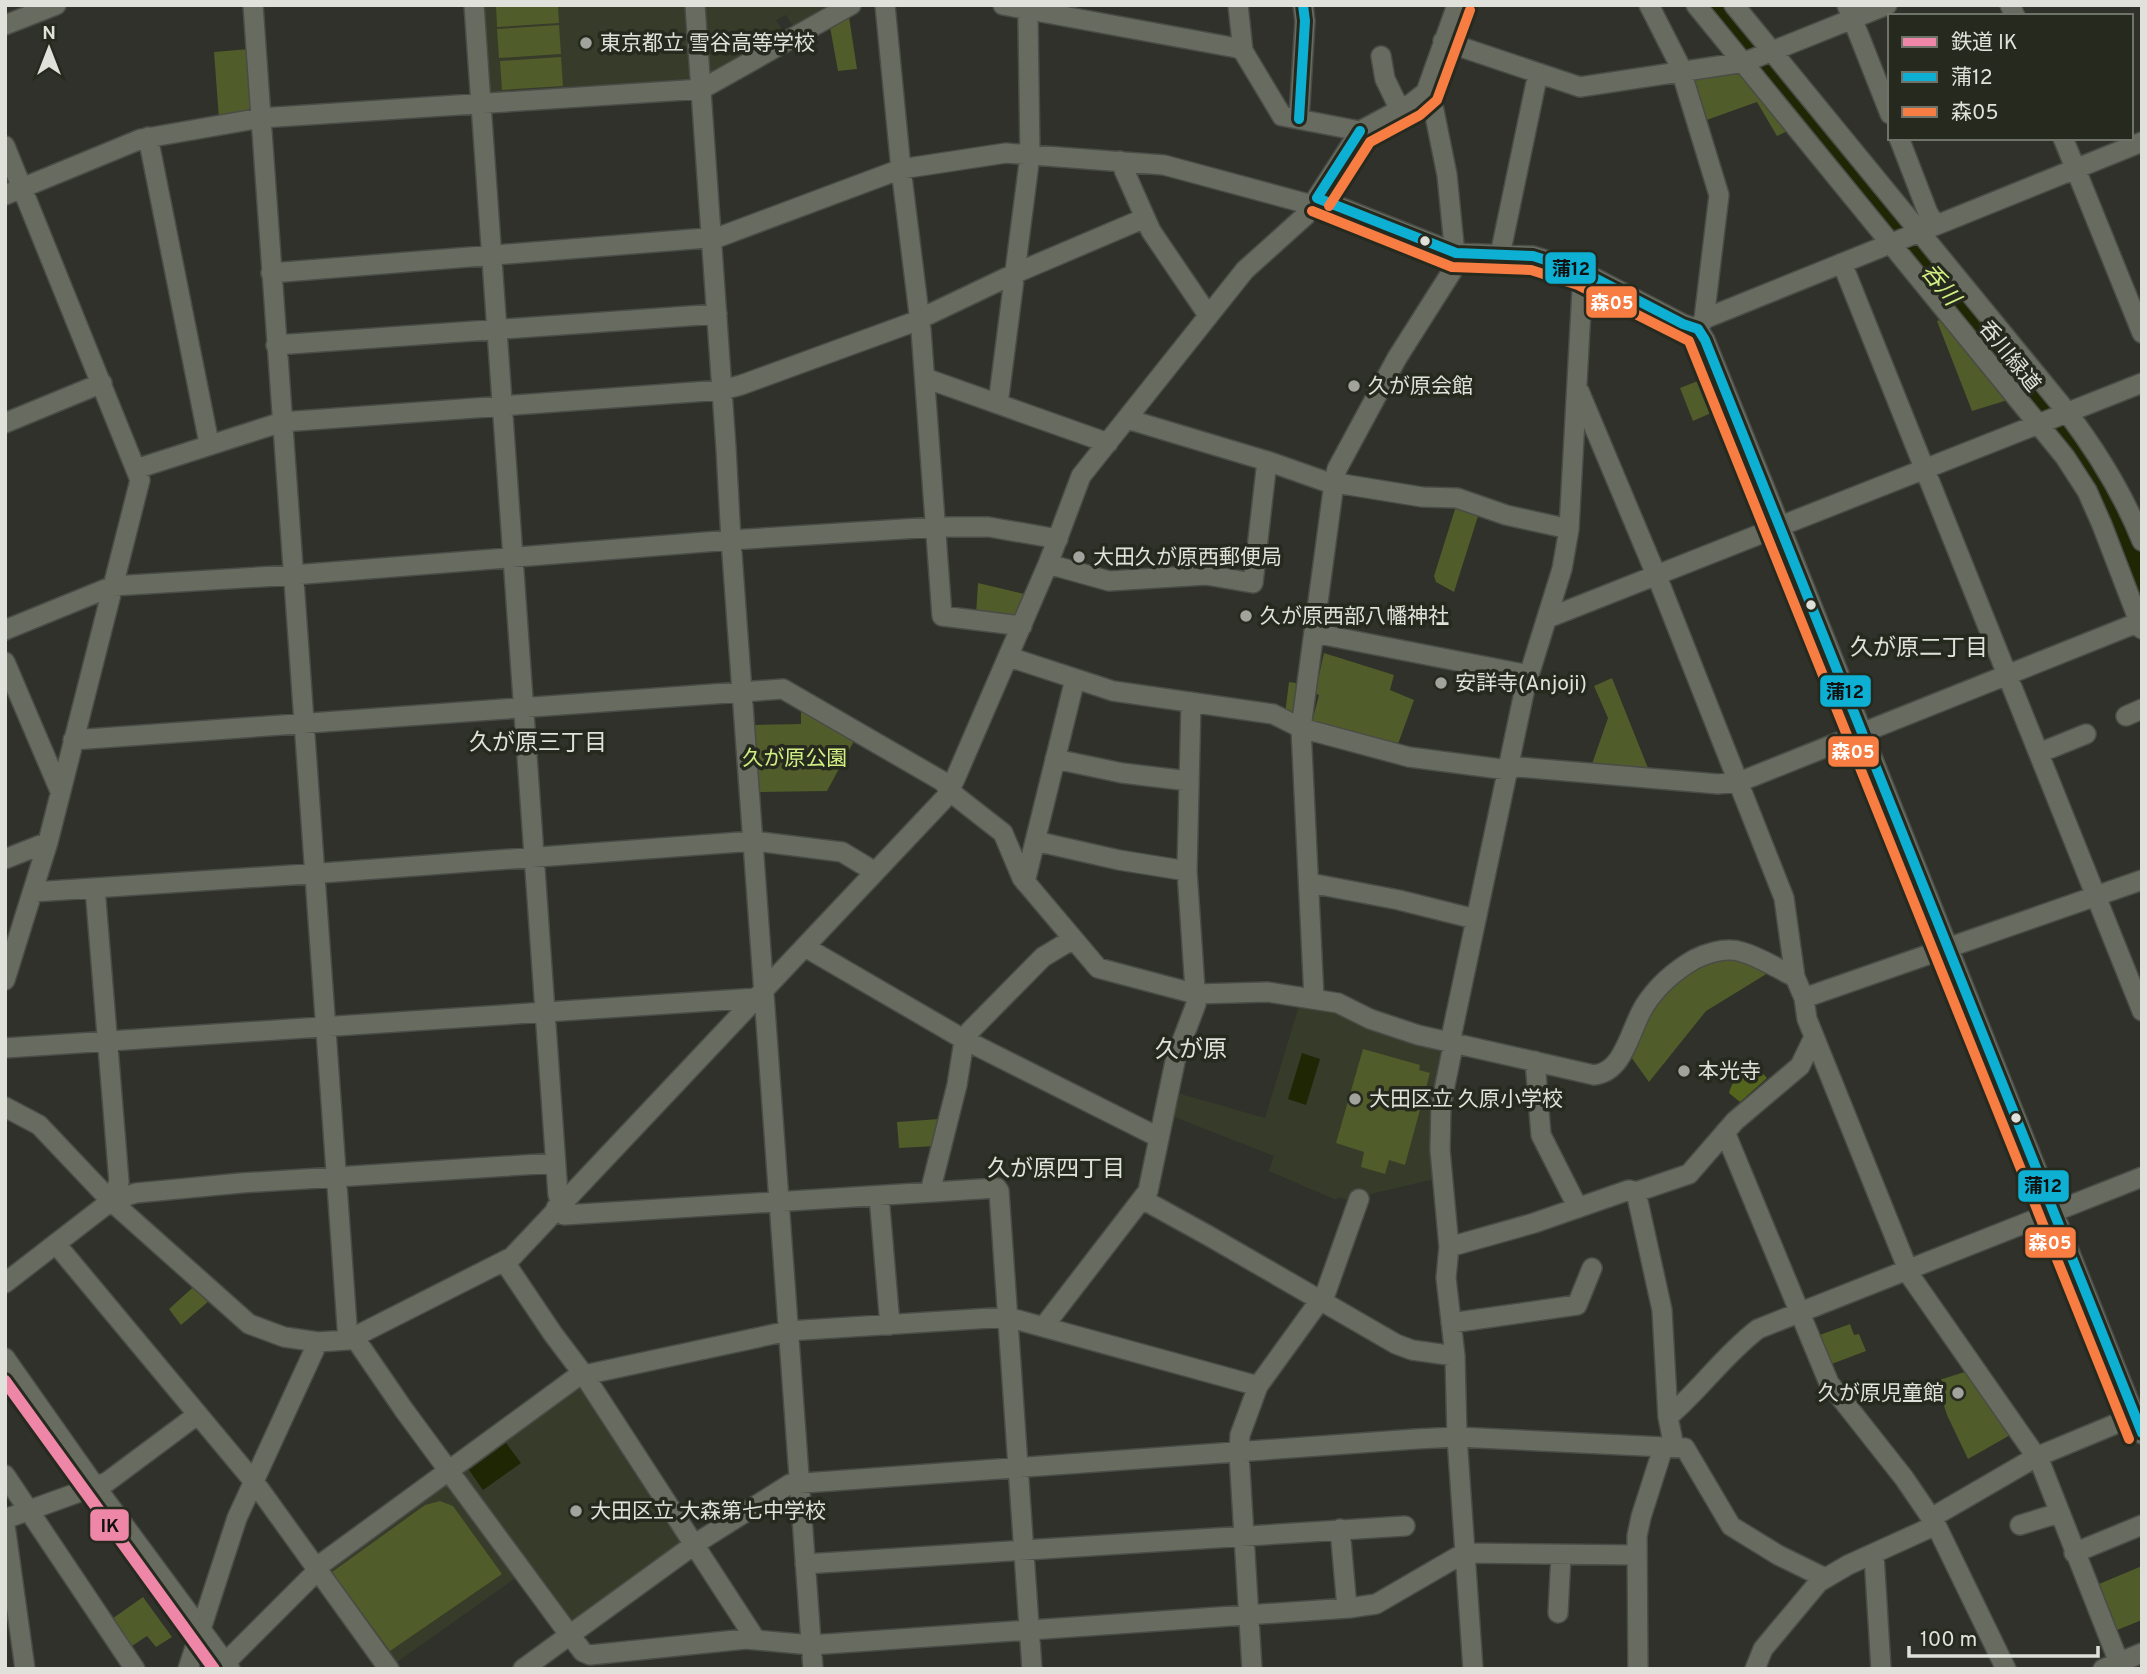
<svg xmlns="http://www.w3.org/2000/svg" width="2147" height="1674" font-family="Overpass,'Noto Sans JP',sans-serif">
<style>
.built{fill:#363b2a}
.green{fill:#505c29}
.forest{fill:#53641c}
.water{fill:#1f2604}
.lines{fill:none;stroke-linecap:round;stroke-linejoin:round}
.minor-casing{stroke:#4a4c47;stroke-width:22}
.minor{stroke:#686c60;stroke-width:19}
.bus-1-casing{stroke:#262a1e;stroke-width:16}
.bus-2-casing{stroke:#262a1e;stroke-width:16}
.bus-1{stroke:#0dafd3;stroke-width:10}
.bus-2{stroke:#f77d43;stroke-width:10}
.rail-1-casing{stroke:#262a1e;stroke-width:18}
.rail-1{stroke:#ee86a7;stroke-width:12}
.poi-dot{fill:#a1a39c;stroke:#262a1e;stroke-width:2.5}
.bus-dot{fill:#dfe1da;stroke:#262a1e;stroke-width:2.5}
.labels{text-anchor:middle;stroke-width:7;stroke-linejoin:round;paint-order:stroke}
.poi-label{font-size:21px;fill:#dfe1da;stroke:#262a1e;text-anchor:start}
.street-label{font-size:21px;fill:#dfe1da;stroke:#262a1e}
.park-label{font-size:21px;fill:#d1ee83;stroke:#262a1e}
.water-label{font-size:23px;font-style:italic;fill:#d2ef84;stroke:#262a1e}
.neighbourhood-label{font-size:23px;fill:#dfe1da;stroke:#262a1e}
.quarter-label{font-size:24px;fill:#dfe1da;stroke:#262a1e}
.line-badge{stroke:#262a1e;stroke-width:2.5}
.badge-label{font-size:19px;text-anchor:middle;font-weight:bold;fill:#fff}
.pale-badge-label{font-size:19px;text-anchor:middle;font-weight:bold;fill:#111}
</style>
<rect width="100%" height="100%" fill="#2f312a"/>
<!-- built -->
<path class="built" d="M 482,5 L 686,5 L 691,80 L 488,96 Z
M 702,5 L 779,5 L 783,10 L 781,5 L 830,5 L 793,27 L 786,15 L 776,20 L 784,33 L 713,74 L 706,69 Z
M 1300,1002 L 1331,1005 L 1445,1046 L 1439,1178 L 1358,1197 L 1350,1201 L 1338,1197 L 1336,1200 L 1269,1171 L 1274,1156 L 1169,1115 L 1174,1092 L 1265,1118 Z
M 580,1386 L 683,1544 L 574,1623 L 517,1577 L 393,1665 L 325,1569 L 441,1484 L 449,1486 L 460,1475 L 460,1469 Z"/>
<!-- green -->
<path class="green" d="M 496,5 L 558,5 L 559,23 L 497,27 Z
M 849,17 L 857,69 L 838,71 L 830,27 Z
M 559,25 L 561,54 L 499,58 L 497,29 Z
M 249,49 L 253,113 L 219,119 L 214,52 Z
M 561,57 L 563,86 L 502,90 L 500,61 Z
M 1746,69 L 1792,129 L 1777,136 L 1757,102 L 1701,122 L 1689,78 Z
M 1945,318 L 2011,399 L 1972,411 L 1937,321 Z
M 1708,377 L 1720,409 L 1693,421 L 1680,388 Z
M 1456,506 L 1479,513 L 1454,592 L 1436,582 L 1434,576 Z
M 978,583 L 1024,594 L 1013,620 L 976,615 Z
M 1324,653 L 1394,675 L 1390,690 L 1414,700 L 1398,744 L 1312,722 L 1319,695 L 1315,693 Z
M 1612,678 L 1648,768 L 1592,764 L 1608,718 L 1594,686 Z
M 1289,682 L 1303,684 L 1299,717 L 1285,714 Z
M 801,710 L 854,741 L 827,791 L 756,792 L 753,725 L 801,724 Z
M 1739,958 L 1768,973 L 1706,1011 L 1649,1082 L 1631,1057 L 1651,1007 L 1674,979 L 1712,959 Z
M 1363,1049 L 1420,1065 L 1419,1070 L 1430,1073 L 1405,1165 L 1389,1160 L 1385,1174 L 1361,1167 L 1364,1152 L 1336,1143 Z
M 939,1119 L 936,1146 L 899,1148 L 897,1122 Z
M 200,1281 L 216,1295 L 181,1325 L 169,1309 Z
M 1850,1324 L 1854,1335 L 1859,1334 L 1866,1351 L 1829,1365 L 1817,1336 Z
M 1971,1370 L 2012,1434 L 1968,1459 L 1947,1415 L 1936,1381 Z
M 440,1501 L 453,1506 L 502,1574 L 390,1651 L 332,1572 L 425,1505 Z
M 2142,1566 L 2142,1620 L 2117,1630 L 2099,1584 Z
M 143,1597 L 172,1637 L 156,1647 L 147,1636 L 129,1648 L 109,1621 Z"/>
<!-- forest -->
<path class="forest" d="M 1753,1063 L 1767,1078 L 1740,1102 L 1729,1093 C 1732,1081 1742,1069 1753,1063 Z"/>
<!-- water -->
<path class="water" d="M 1697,5 L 1724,5 L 2064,417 L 2121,505 L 2142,557 L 2142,614 L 2092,492 Z
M 1302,1053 L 1320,1059 L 1306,1105 L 1288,1099 Z
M 506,1443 L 521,1463 L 483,1490 L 469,1470 Z"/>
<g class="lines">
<!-- minor casing -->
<g class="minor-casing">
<path id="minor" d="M 253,5 L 348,1340
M 474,5 L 558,1195 L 563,1200
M 695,5 L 726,448 L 731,540 L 813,1669
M 885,5 L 901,169 L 921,330 L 942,616 L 1022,626
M 1003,5 L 1237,48 L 1243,51 L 1282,116 L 1360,131
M 1238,5 L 1243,51
M 1649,5 L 1679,64 L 1719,195 L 1704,319
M 1696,5 L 2065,457 L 2087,491 L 2102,525 L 2142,629
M 1734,5 L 2067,412 C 2098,453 2123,493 2142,541
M 1847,5 L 1890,114
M 2010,5 L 2015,16
M 5,25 L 56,5
M 1443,41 L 1580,87 L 1745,62 L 1887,5
M 1381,56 L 1385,79 L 1400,110
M 1299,119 L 1305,21 L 1303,5
M 148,137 L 209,443
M 1899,138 L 1928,213 L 1935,224
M 2063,138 L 2142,333
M 5,146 L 140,480 L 48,842 L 5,980
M 1120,161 L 1151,231 L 1208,315
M 5,195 L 141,139 L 261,118 L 702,89 L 851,5
M 1317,198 L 1456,253 L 1533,256 L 1583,272 L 1683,324 L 1698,329 L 1705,340 L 1768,496 L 2142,1434
M 1500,255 L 1538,73
M 1842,263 L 2142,1011
M 271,273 L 719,237 L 901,169 L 1006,153 L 1164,165 L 1312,205
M 1698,329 L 1704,319 L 2142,142
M 276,345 L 717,314
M 925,378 L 1108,443
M 1579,391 L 1660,584 L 1784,898 L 1795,977 L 1804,998 L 1807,1019 L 1911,1277 L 2040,1462 L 2116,1655 L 2118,1669
M 998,404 L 1030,155 L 1028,20 L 1030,5
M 1127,419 L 1267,461 L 1324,481 L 1422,497 L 1457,498 L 1506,515 L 1569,529
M 5,423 L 102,383
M 136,469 L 282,422 L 722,390 L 741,385 L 911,323 L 1016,273 L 1145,218
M 1048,564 L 1109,581 L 1206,575 L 1253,583 L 1267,461
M 1548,618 L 2142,383
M 5,630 L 113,586 L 293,575 L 731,540 L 935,527 L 989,527 L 1058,539
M 1314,633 L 1529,675
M 1009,657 L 1113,691 L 1273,714 L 1301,728 L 1409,757 L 1508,770 L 1518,767 L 1718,784 L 1739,782 L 2142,621
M 5,662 L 60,791
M 2126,716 L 2142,709
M 73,740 L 783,689 L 942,781 L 957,797 L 1003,833 L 1022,878 L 1098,968 L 1196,994 L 1268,992 L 1338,1003 L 1370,1019 L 1418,1035 L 1594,1075 C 1625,1072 1630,1028 1645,1005 C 1658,985 1674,971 1695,959 C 1710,952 1726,947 1742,952 C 1760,957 1778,969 1795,977
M 2039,753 L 2086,734
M 1055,759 L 1122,773 L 1189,781
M 1035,841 L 1119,860 L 1187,871
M 5,859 L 48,842
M 1025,882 L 1075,679
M 1310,883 L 1399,900 L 1475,919
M 95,888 L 119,1182 L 111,1201
M 33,892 L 322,873 L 754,841 L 842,852 L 867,867 L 873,874
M 805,947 L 965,1040 L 1158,1137
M 1314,998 L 1301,728 L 1334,483 L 1337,469 L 1397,358 L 1456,265 L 1447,175 L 1429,86
M 1804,998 L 2142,880
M 5,1048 L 757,998
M 1535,1061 L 1541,1135 L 1578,1208
M 5,1107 L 39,1125 L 111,1201 L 249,1324 L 284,1337 L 318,1342 L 348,1340 L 512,1257 L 945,798 L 955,779 L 1048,564 L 1081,476 L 1245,270 L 1305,216 L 1360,131 L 1412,103 L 1426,92 L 1457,5
M 1725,1132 L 1829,1383 L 1904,1478 L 1936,1525 L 2006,1669
M 930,1192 L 957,1085 L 963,1047 L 970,1031 L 1043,957 L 1073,939
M 1636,1192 L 1662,1310 L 1668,1417 L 1674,1447
M 879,1196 L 890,1325
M 1142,1199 L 1209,1236 L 1396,1344 L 1412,1350 L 1455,1356
M 556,1208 L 564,1215 L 997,1188 L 999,1191 L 1032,1669
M 56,1244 L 255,1483 L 389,1669
M 1449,1247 L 1534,1223 L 1629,1190 L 1636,1192 L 1689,1174 L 1735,1121 L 1800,1066 L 1814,1037
M 504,1261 L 553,1334 L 584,1375 L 756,1640
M 5,1283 L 111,1201 L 136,1193 L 241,1183 L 555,1163
M 1451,1323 L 1577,1305 L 1592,1268
M 1044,1326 L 1148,1191 L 1176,1057 L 1196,1004 L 1187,871 L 1191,702
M 354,1337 L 404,1410 L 563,1626 L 583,1652 L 590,1655 L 746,1639 L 811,1645 L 1349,1608 L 1376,1604 L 1464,1553 L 1637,1555
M 5,1358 L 95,1486 L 230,1669
M 1668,1417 C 1700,1390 1724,1355 1758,1329 L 2142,1177
M 5,1475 L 135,1669
M 1931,1518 L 2036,1457 L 2142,1413
M 5,1519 L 107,1482 L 197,1415
M 5,1525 L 25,1669
M 2020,1525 L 2059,1513
M 1340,1529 L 1347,1608
M 2074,1553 L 2142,1525
M 1874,1555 L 1881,1669
M 805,1564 L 1405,1526
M 1558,1613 L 1561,1555
M 225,1663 L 314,1574 L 321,1564 L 574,1379 L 584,1375 L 788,1331 L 1007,1317 L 1258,1386
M 188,1669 L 237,1518 L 318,1342
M 523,1669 L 695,1544 L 790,1484 L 1416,1439 L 1457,1437 L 1685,1448 L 1731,1526 L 1778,1555 L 1825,1578
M 1252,1669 L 1239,1453 L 1240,1435 L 1258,1386 L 1326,1292 L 1359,1199
M 1473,1669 L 1457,1437 L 1455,1356 L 1446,1278 L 1449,1247 L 1440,1150 L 1441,1105 L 1452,1051 L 1452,1033 L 1525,688 L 1562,569 L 1569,529 L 1583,272
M 1638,1669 L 1637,1536 L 1641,1517 L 1663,1448
M 1755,1669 L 1763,1649 L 1819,1582 L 1848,1565 L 1936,1525
M 2103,1669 L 2142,1653"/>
</g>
<!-- minor -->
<use href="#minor" class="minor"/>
<!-- bus-1 casing -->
<g class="bus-1-casing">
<path id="bus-1" d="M 1299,119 L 1305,21 L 1303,5
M 1317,198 L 1456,253 L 1533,256 L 1583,272 L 1683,324 L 1698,329 L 1705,340 L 2142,1433
M 1317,198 L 1360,131"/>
</g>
<!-- bus-2 casing -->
<g class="bus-2-casing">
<path id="bus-2" d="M 1329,206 L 1370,142 L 1420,115 L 1437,100 L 1470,10
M 1312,211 L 1452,267 L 1531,270 L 1578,285 L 1689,341 L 2129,1439"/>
</g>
<!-- bus-1 -->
<use href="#bus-1" class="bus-1"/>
<!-- bus-2 -->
<use href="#bus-2" class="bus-2"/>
<!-- rail-1 casing -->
<g class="rail-1-casing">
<path id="rail-1" d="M 5,1381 L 214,1669"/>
</g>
<!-- rail-1 -->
<use href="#rail-1" class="rail-1"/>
</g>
<!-- markers -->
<g class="poi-dot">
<circle cx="586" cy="43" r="7"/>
<circle cx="1354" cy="386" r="7"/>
<circle cx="1079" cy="557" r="7"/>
<circle cx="1246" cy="616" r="7"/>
<circle cx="1441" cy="683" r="7"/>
<circle cx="1684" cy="1071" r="7"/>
<circle cx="1355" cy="1099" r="7"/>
<circle cx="1958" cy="1393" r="7"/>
<circle cx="576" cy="1511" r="7"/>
</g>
<g class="bus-dot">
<circle cx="1425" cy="241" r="6"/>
<circle cx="1811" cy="605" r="6"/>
<circle cx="2016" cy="1118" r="6"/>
</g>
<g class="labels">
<!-- poi labels -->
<g class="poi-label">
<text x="600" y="50">東京都立 雪谷高等学校</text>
<text x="1368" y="393">久が原会館</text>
<text x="1093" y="564">大田久が原西郵便局</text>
<text x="1260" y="623">久が原西部八幡神社</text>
<text x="1455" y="690">安詳寺(Anjoji)</text>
<text x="1698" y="1078">本光寺</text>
<text x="1369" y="1106">大田区立 久原小学校</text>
<text x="1944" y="1400" text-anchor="end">久が原児童館</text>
<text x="590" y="1518">大田区立 大森第七中学校</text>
</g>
<!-- street labels -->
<g class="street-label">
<text transform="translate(2010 356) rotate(51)" y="7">呑川緑道</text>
</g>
<!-- park labels -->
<g class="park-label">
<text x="795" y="765">久が原公園</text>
</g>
<!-- water labels -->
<g class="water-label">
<text transform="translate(1941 284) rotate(51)" y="8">呑川</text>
</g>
<!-- neighbourhood labels -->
<g class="neighbourhood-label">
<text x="1919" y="655">久が原二丁目</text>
<text x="538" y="750">久が原三丁目</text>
<text x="1056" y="1176">久が原四丁目</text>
</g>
<!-- quarter labels -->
<g class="quarter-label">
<text x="1191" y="1057">久が原</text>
</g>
</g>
<g class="line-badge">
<rect x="1544" y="251" width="53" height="34" rx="7" fill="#0dafd3"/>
<rect x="1585" y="285" width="53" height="34" rx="7" fill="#f77d43"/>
<rect x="1819" y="674" width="53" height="34" rx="7" fill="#0dafd3"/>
<rect x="1827" y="735" width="53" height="33" rx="7" fill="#f77d43"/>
<rect x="2017" y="1169" width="53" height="34" rx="7" fill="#0dafd3"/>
<rect x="2024" y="1226" width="53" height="33" rx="7" fill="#f77d43"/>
<rect x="89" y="1508" width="41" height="34" rx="7" fill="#ee86a7"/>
</g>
<g class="badge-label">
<text x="1612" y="309">森05</text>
<text x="1853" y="758">森05</text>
<text x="2050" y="1249">森05</text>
</g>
<g class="pale-badge-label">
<text x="1571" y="275">蒲12</text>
<text x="1845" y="698">蒲12</text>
<text x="2043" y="1192">蒲12</text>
<text x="110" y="1532">IK</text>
</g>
<!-- border -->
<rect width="2147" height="1674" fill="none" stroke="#dfe1da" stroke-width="14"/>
<!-- legend -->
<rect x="1888" y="14" width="245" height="126" fill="#262a1e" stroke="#707369" stroke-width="2"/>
<rect x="1902" y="37" width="35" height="10" fill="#ee86a7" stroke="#707369" stroke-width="2"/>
<text x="1951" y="49" font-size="21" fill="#dfe1da">鉄道 IK</text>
<rect x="1902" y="72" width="35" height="10" fill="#0dafd3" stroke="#707369" stroke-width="2"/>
<text x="1951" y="84" font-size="21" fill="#dfe1da">蒲12</text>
<rect x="1902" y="107" width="35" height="10" fill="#f77d43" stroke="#707369" stroke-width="2"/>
<text x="1951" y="119" font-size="21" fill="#dfe1da">森05</text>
<!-- north arrow -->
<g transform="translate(49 49)" stroke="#262a1e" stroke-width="5" paint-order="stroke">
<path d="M0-5L12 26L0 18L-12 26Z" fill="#dfe1da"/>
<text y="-10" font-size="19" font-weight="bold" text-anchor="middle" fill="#dfe1da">N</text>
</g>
<!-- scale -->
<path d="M1909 1646v10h189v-10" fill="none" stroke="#dfe1da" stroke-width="3.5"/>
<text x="1920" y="1646" font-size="21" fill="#dfe1da" stroke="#262a1e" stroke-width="5" paint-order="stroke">100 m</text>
</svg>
